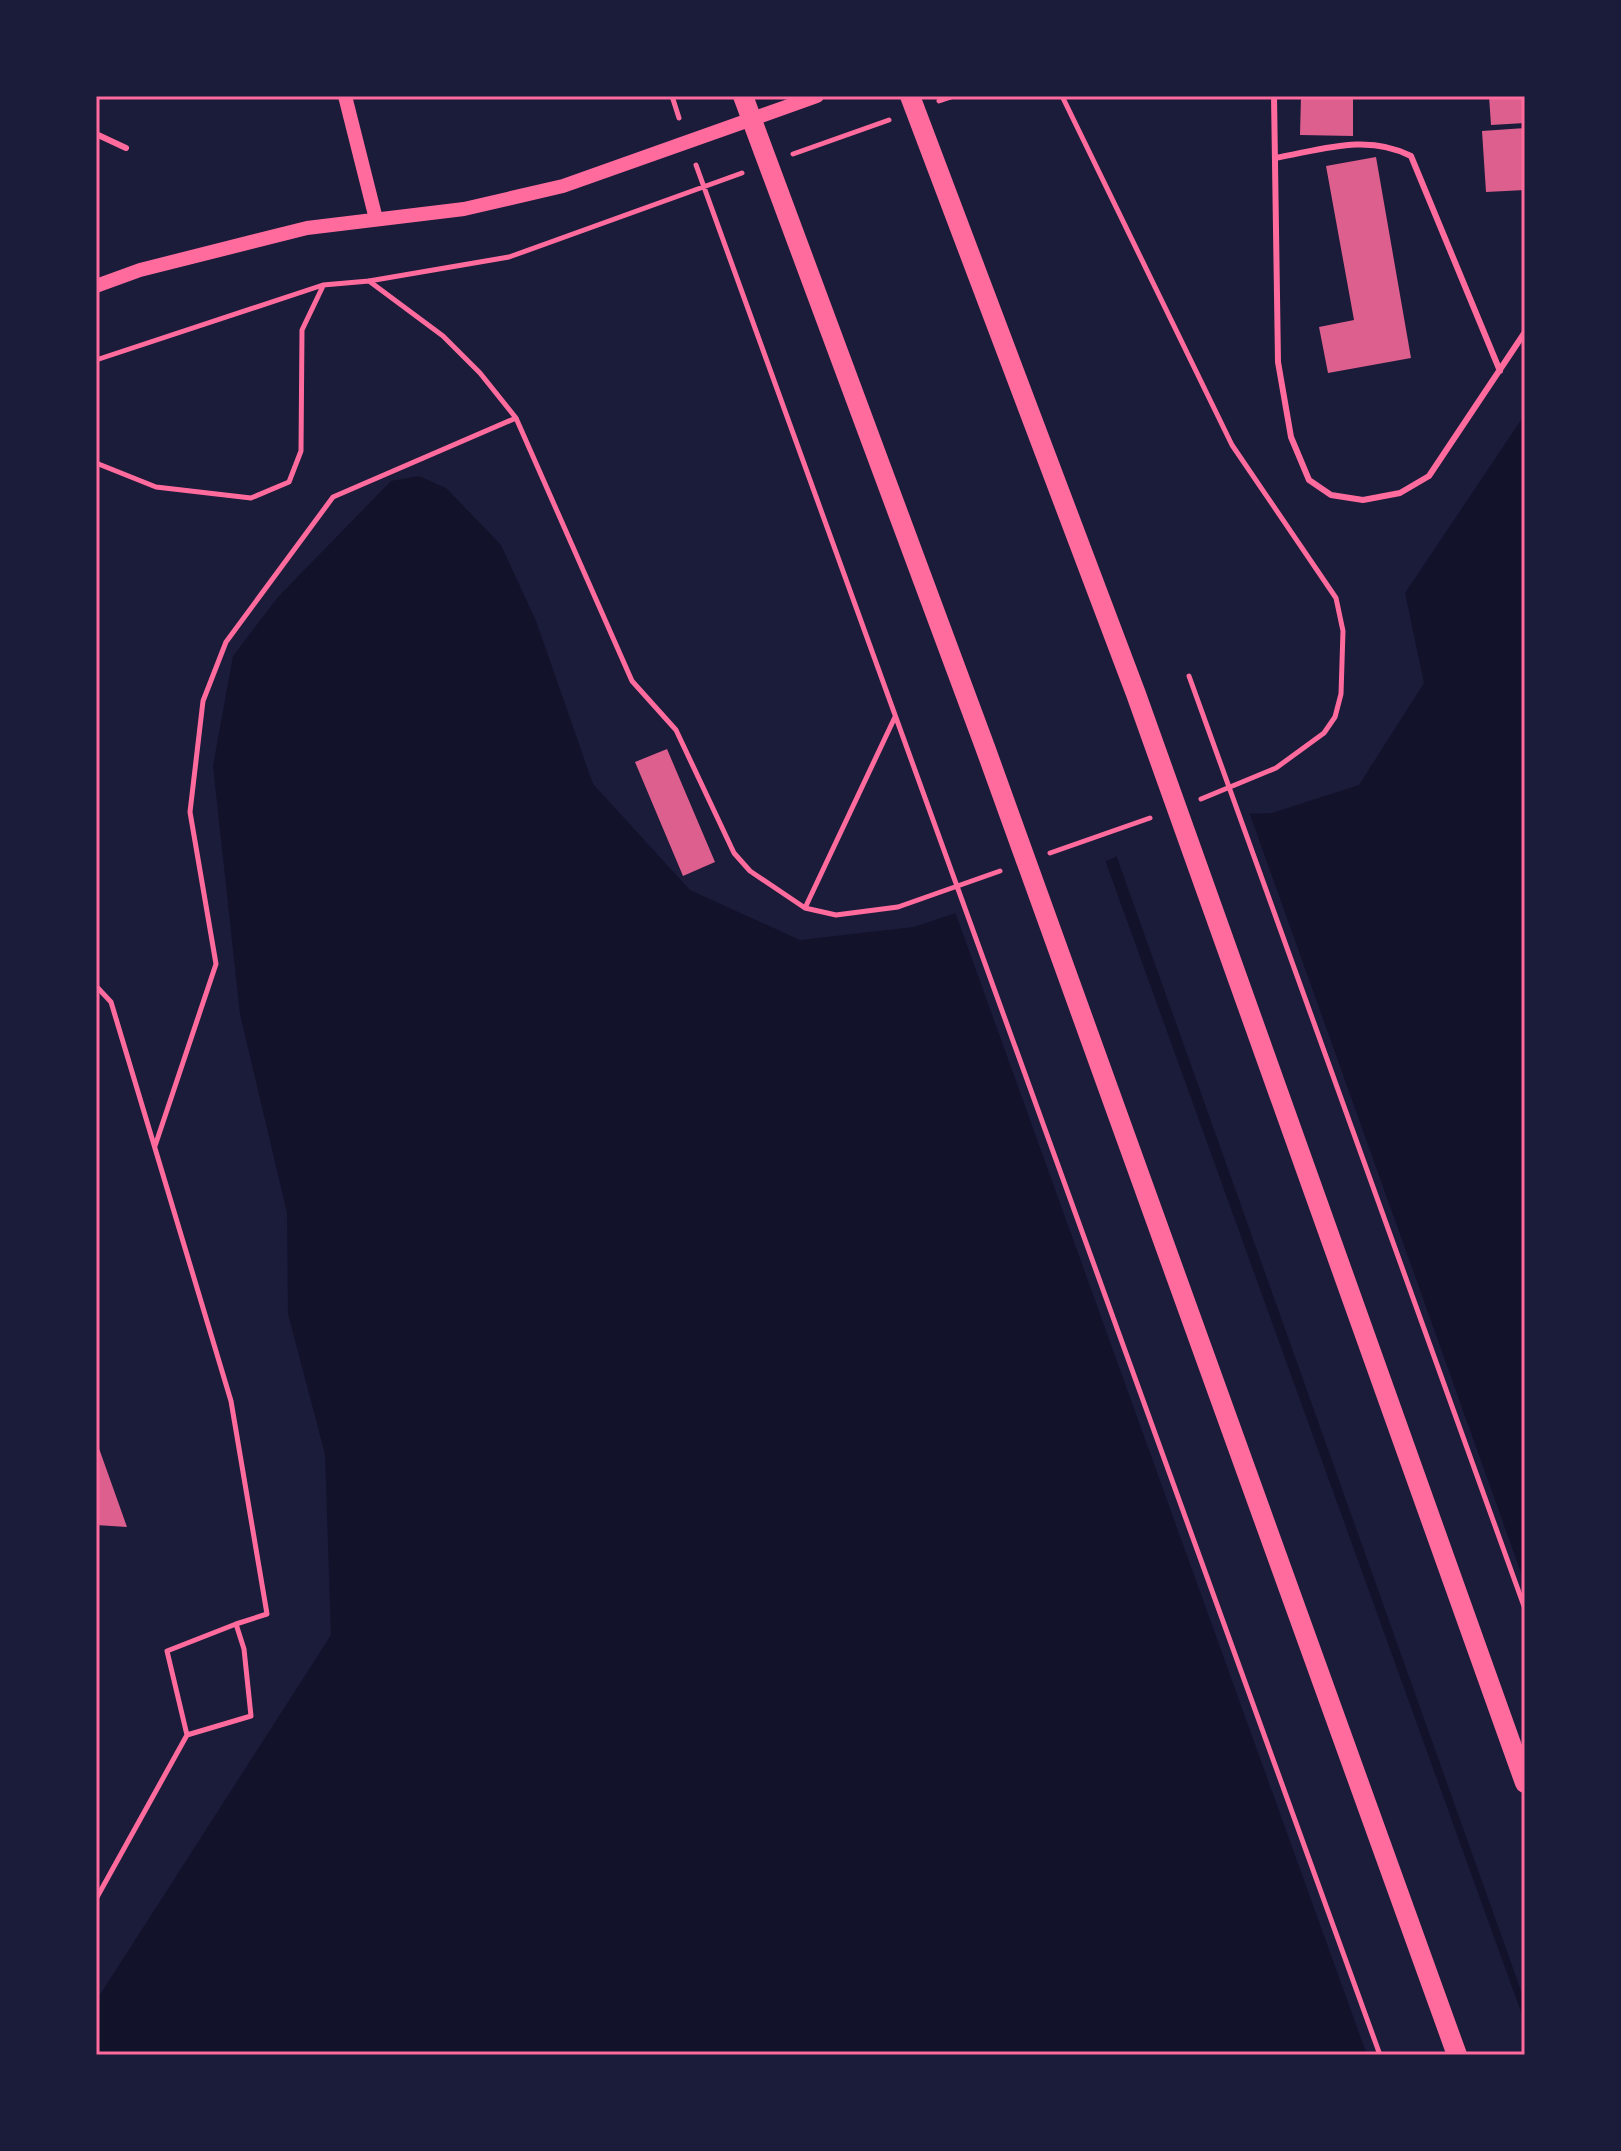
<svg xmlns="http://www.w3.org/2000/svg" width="1621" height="2151" font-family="'IBM Plex Sans',sans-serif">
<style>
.water{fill:#12122b}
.pier{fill:#1b1b3a}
.building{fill:#dd5f8e}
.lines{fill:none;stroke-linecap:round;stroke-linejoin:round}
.path{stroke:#ff6b9d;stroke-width:5}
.service{stroke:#ff6b9d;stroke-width:6}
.tertiary{stroke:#ff6b9d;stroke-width:14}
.primary{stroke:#ff6b9d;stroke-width:20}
.neatline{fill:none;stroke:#ff6b9d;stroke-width:3}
</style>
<rect width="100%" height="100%" fill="#1b1b3a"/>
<!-- water -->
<path class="water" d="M 1525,414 L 1525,2055 L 96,2055 L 96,2001 L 331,1635 L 325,1454 L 288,1314 L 287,1213 L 240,1014 L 213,766 L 233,656 L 278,597 L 391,481 L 419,476 L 446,488 L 501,545 L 536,621 L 593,784 L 690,890 L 800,940 L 914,927 L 1091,868 L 1208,815 L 1272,813 L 1359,785 L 1424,683 L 1405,593 Z"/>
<!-- pier -->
<path class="pier" d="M 1248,809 L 1525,1584 L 1525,2002 L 1115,852 L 1207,811 Z
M 1104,857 L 1525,2023 L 1525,2055 L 1367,2055 L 954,909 Z"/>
<!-- building -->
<path class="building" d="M 1301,96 L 1353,96 L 1353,136 L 1300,135 Z
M 1489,96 L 1525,96 L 1525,123 L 1491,125 Z
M 1525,128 L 1525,190 L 1486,192 L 1482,131 Z
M 1376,157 L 1411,358 L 1328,373 L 1319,327 L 1354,320 L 1326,166 Z
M 667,749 L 715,862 L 683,876 L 635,762 Z
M 96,1440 L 127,1527 L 96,1525 Z"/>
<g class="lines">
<!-- path -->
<path class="path" d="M 672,96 L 679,118
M 1062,96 L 1232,445 L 1336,598 L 1343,631 L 1341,694 L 1335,717 L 1324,733 L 1276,768 L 1201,799
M 939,101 L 954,96
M 793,154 L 889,120
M 696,165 L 1380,2055
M 369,281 L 443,336 L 480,373 L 516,418
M 96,360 L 323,285 L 369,281 L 509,257 L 742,173
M 96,463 L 156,487 L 251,498 L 289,482 L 301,451 L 302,330 L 323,286
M 1189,676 L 1525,1609
M 1050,853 L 1150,818
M 805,908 L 895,717
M 96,986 L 111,1002 L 231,1401 L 267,1614 L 236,1624 L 244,1649 L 251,1716 L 187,1735
M 155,1146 L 216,964 L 190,812 L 203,701 L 226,642 L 333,497 L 516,418 L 632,681 L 676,730 L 734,853 L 750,871 L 805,908 L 836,915 L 898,907 L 1000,871
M 96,1899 L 187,1735 L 167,1651 L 236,1624"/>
<!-- service -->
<path class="service" d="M 1274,96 L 1278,362 L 1291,437 L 1309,480 L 1331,495 L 1363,500 L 1400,493 L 1429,476 L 1525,332
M 96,134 L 126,148
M 1275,158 C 1321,150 1367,133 1411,156 L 1500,371"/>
<!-- tertiary -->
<path class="tertiary" d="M 345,96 L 376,219
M 96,286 L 140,270 L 307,228 L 464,209 L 563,186 L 817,96"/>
<!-- primary -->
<path class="primary" d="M 743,96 L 985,747 L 1457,2055
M 910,96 L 1136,694 L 1525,1783"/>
</g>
<!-- border -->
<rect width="1621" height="2151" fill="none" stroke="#1b1b3a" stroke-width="196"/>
<rect x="98" y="98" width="1425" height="1955" class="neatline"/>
</svg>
